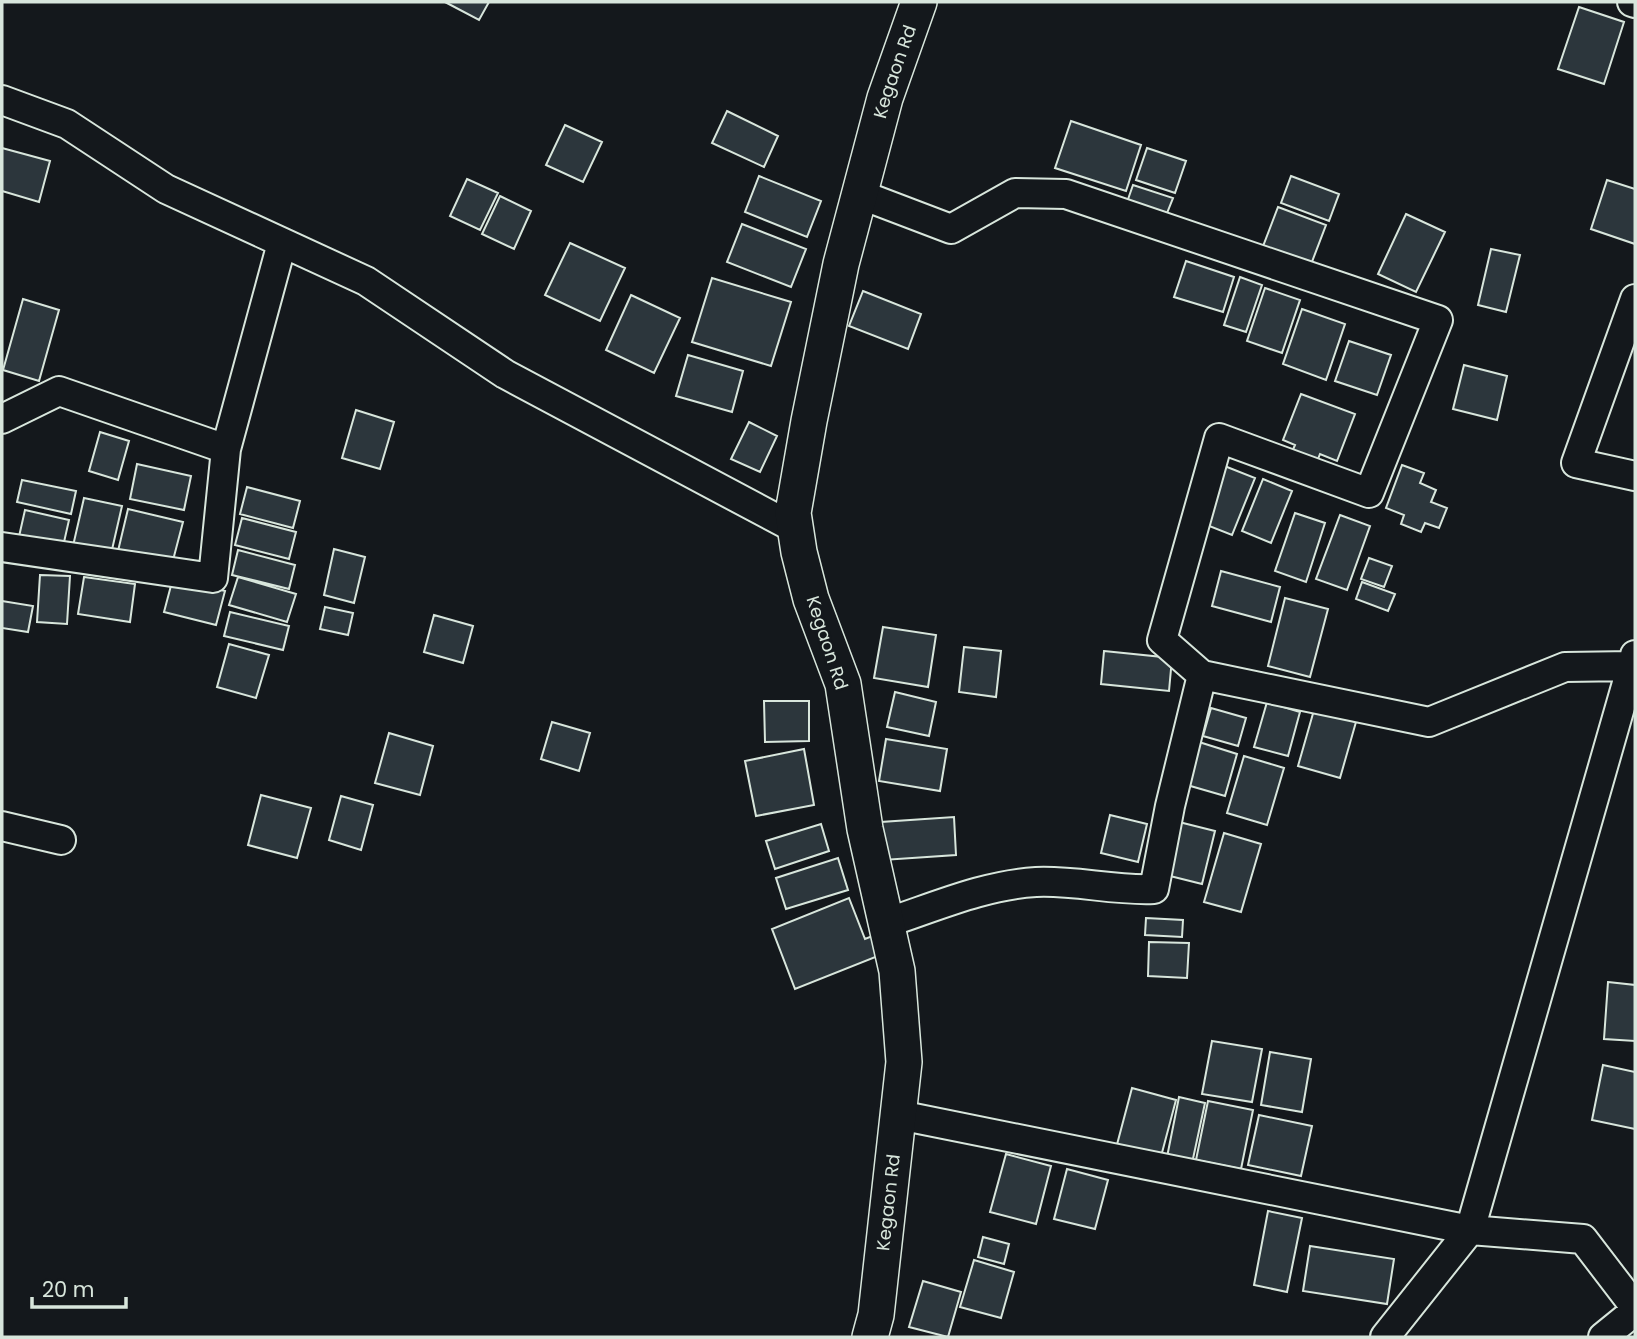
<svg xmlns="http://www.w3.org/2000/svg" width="1637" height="1339" font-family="Poppins,sans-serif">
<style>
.building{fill:#2c363c;stroke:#d8e6dc;stroke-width:2}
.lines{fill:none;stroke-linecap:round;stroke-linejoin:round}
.minor-casing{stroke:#d8e6dc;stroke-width:32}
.tertiary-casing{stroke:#d8e6dc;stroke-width:38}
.minor{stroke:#14181c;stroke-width:28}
.tertiary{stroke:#14181c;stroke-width:35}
.labels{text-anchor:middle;stroke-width:5;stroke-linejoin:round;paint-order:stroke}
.street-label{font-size:18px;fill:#d8e6dc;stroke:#14181c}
</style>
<rect width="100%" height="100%" fill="#14181c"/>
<!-- building -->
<path class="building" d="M 445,2 L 489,2 L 479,20 Z
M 1579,7 L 1624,22 L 1604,84 L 1558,69 Z
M 727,111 L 778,136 L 764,167 L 712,143 Z
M 1071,121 L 1141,145 L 1126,191 L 1055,168 Z
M 565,125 L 602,142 L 583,182 L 546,165 Z
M 2,148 L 50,161 L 39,202 L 2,191 Z
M 1147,148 L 1186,161 L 1175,193 L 1136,180 Z
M 759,176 L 821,201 L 807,237 L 745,212 Z
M 1291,176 L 1339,194 L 1329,221 L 1281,203 Z
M 467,179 L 498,193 L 480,230 L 450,216 Z
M 1607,180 L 1635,189 L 1635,244 L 1591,229 Z
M 1133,185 L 1173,198 L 1165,218 L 1126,205 Z
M 500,196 L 531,211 L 514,249 L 482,234 Z
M 1278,207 L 1326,225 L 1310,267 L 1262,249 Z
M 1406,214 L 1445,232 L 1416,292 L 1378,274 Z
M 742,224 L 806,249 L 791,287 L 727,262 Z
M 570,243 L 625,268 L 600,321 L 545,295 Z
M 1491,249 L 1520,255 L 1506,312 L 1478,305 Z
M 1186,261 L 1234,277 L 1223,312 L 1174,297 Z
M 1240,277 L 1262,285 L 1246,332 L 1224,325 Z
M 712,278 L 791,302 L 771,366 L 692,342 Z
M 1265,288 L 1300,300 L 1282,353 L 1247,341 Z
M 863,291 L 921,314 L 908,349 L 849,326 Z
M 631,295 L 680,318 L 654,373 L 606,350 Z
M 23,299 L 59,310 L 39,381 L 3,370 Z
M 1302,309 L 1345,324 L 1326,380 L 1283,364 Z
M 1349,341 L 1391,355 L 1377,395 L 1335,381 Z
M 688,355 L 743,371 L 732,412 L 676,396 Z
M 1464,365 L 1507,376 L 1497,420 L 1453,409 Z
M 1301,394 L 1355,414 L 1337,461 L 1320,454 L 1316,464 L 1291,454 L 1295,445 L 1283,440 Z
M 356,410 L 394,422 L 380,469 L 342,458 Z
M 749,422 L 777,436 L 760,472 L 731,459 Z
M 100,432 L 129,441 L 118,480 L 89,471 Z
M 137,464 L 191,476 L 184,510 L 130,499 Z
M 1222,465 L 1255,478 L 1232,535 L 1199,522 Z
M 1402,465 L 1424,473 L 1420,483 L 1436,490 L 1431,502 L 1447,508 L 1439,528 L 1425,523 L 1421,532 L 1401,524 L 1404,515 L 1386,508 Z
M 1263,479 L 1292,491 L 1271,543 L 1242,531 Z
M 22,480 L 76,491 L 71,514 L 17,502 Z
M 247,487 L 300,501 L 293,528 L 240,514 Z
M 84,498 L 122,506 L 111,554 L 73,546 Z
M 128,509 L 183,522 L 172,564 L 118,551 Z
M 25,510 L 69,520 L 62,551 L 18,541 Z
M 1295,513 L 1325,523 L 1306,582 L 1275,571 Z
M 1340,515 L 1370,526 L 1347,590 L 1316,579 Z
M 242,518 L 296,532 L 289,559 L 235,545 Z
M 334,549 L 365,557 L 354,603 L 324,595 Z
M 238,550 L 295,565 L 289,589 L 232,575 Z
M 1369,558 L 1392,566 L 1384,587 L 1361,579 Z
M 1221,571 L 1280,587 L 1271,622 L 1212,606 Z
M 40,575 L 70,576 L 67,624 L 37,622 Z
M 84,577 L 135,584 L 130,622 L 78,614 Z
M 238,577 L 296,594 L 287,622 L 229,605 Z
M 173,578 L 225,591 L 216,625 L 164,612 Z
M 1362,582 L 1395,594 L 1388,611 L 1356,599 Z
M 1285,598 L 1328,609 L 1310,677 L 1268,666 Z
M 2,601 L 33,606 L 28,632 L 2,628 Z
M 325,607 L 353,613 L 348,635 L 320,629 Z
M 230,612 L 289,626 L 283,650 L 224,636 Z
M 434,615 L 473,626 L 463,663 L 424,652 Z
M 883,627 L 936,635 L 928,687 L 874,678 Z
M 229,644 L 269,655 L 256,698 L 217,687 Z
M 964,647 L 1001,651 L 996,697 L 959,692 Z
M 1104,651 L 1172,658 L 1169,691 L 1101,684 Z
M 895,692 L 936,702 L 929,736 L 887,727 Z
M 764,701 L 809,701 L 809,741 L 765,742 Z
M 1267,702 L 1300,712 L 1288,756 L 1254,747 Z
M 1211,708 L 1246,718 L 1238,746 L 1203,736 Z
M 1314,710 L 1356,722 L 1340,778 L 1298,766 Z
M 552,722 L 590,733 L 579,771 L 541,759 Z
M 389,733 L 433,746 L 420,795 L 375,783 Z
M 886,739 L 947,749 L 940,791 L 879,781 Z
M 1199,742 L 1237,754 L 1225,796 L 1187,785 Z
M 804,749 L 814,805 L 756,816 L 745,761 Z
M 1244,756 L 1284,768 L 1267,825 L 1227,813 Z
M 261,795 L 311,808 L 297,858 L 248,845 Z
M 341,796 L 373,805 L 361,850 L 329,840 Z
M 1110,815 L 1147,824 L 1138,862 L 1101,853 Z
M 954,817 L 956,855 L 883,860 L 881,822 Z
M 1175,821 L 1215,831 L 1202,884 L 1162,874 Z
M 821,824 L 829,851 L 775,869 L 766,841 Z
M 1224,833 L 1261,844 L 1241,912 L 1204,902 Z
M 838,858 L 848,890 L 786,909 L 776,878 Z
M 849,898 L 865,939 L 875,935 L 883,954 L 795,989 L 772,929 Z
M 1146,918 L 1183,920 L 1182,937 L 1145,935 Z
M 1149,942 L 1189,943 L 1187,978 L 1148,976 Z
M 1608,982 L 1635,985 L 1635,1041 L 1604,1039 Z
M 1212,1041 L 1262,1049 L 1252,1102 L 1202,1094 Z
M 1270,1052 L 1311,1059 L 1302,1112 L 1261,1105 Z
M 1603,1065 L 1635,1072 L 1635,1129 L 1592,1120 Z
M 1132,1088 L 1176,1100 L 1159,1164 L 1115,1152 Z
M 1179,1097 L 1205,1103 L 1191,1168 L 1166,1162 Z
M 1208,1101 L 1253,1110 L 1241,1169 L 1196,1160 Z
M 1259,1115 L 1312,1126 L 1301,1176 L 1248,1165 Z
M 1006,1154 L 1051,1166 L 1036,1224 L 990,1212 Z
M 1067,1169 L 1108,1180 L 1095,1229 L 1054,1219 Z
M 1268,1211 L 1302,1218 L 1287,1292 L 1254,1285 Z
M 983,1237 L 1009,1244 L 1004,1264 L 978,1257 Z
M 1310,1246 L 1394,1259 L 1387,1304 L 1303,1291 Z
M 974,1260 L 1014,1272 L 1001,1318 L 960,1307 Z
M 923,1281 L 961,1292 L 948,1337 L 909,1327 Z"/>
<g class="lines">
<!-- minor casing -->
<g class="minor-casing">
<path id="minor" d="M 1632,2 L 1635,3
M 2,100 L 67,124 L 166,189 L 366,281 L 505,374 L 796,529
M 859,194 L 951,229 L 1015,193 L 1066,194 L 1438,320 L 1369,493 L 1219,438 L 1162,640 L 1202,675 L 1170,806 L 1154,889 C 1114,891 1075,880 1036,882 C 984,885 935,907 886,923
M 1635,299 L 1576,463 L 1635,476
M 2,419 L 59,391 L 226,449 L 282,243
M 2,547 L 213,578 L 226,449
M 1202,675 L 1429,722 L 1565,667 L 1632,666
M 2,826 L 61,840
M 899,1115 L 1470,1230 L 1635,655
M 1385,1337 L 1470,1230 L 1583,1239 L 1635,1307
M 1603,1337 L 1635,1311"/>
</g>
<!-- tertiary casing -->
<g class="tertiary-casing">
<g id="tertiary">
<path id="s1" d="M 870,1337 L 876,1315 L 904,1062 L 897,971 L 865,829 L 843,684 L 811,599 L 799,552 L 793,513 L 809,421 L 841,264 L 885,98 L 919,2"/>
</g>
</g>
<!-- minor -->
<use href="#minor" class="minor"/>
<!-- tertiary -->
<use href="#tertiary" class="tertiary"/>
</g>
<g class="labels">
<!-- street labels -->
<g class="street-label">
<text dy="6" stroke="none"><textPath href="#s1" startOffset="1293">Kegaon Rd</textPath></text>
<text transform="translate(827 643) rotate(72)" y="6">Kegaon Rd</text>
<text dy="6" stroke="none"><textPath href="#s1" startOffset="136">Kegaon Rd</textPath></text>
</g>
</g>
<!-- border -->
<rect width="1637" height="1339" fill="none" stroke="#d8e6dc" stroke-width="7"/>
<!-- scale -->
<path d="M32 1297v10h94v-10" fill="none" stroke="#d8e6dc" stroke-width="3.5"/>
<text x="42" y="1297" font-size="21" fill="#d8e6dc" stroke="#14181c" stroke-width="5" paint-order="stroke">20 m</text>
</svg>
